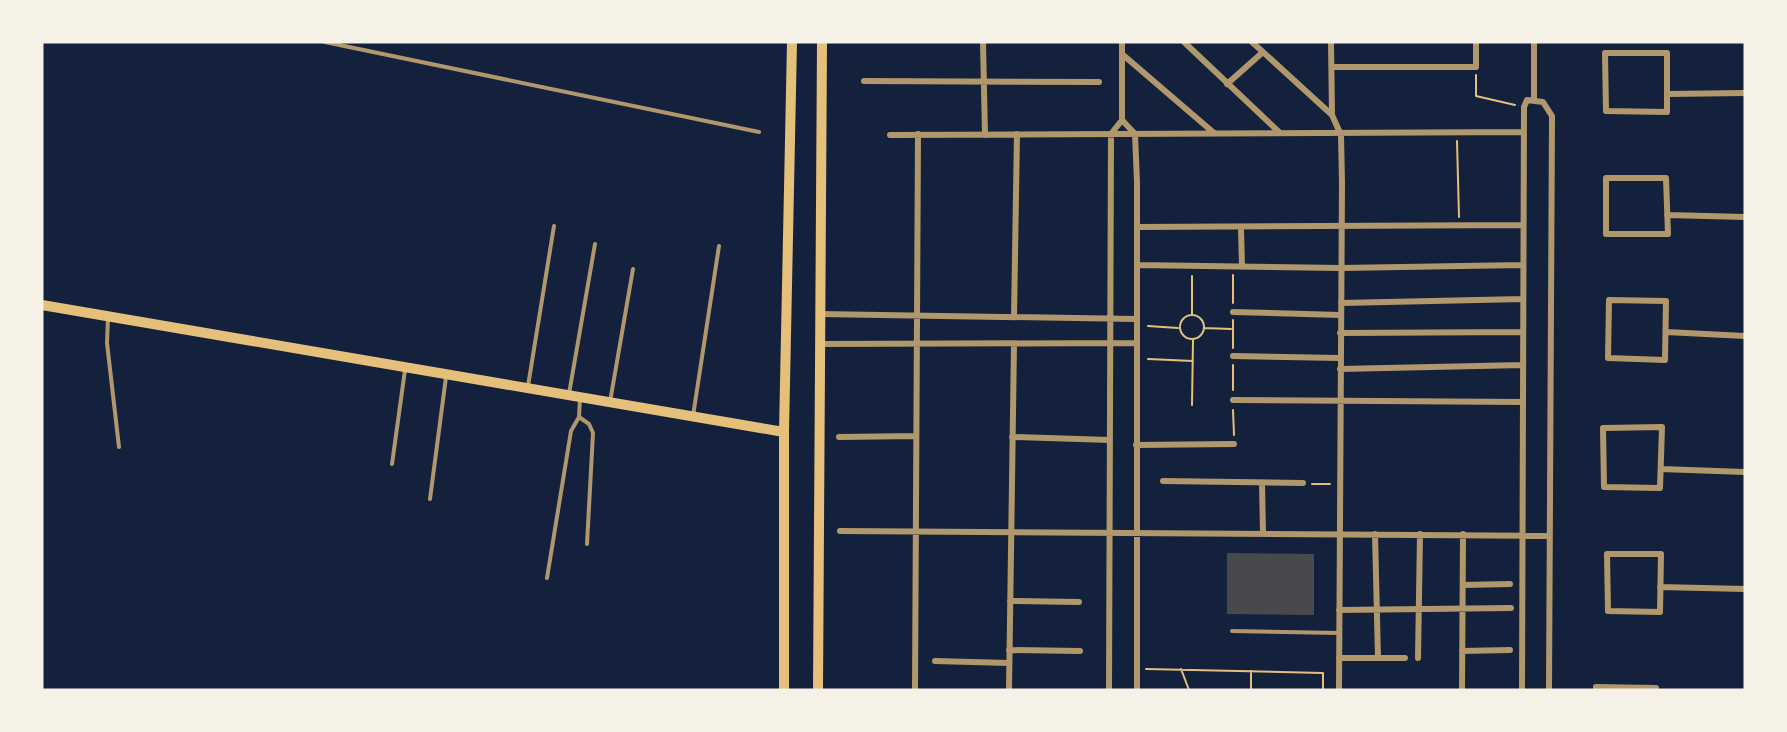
<svg xmlns="http://www.w3.org/2000/svg" width="1787" height="732" font-family="Montserrat,sans-serif">
<style>
.building{fill:#48494c}
.lines{fill:none;stroke-linecap:round;stroke-linejoin:round}
.path{stroke:#e5c07b;stroke-width:2}
.service{stroke:#b1986c;stroke-width:4}
.minor{stroke:#b1986c;stroke-width:6}
.secondary{stroke:#e5c07b;stroke-width:10}
</style>
<rect width="100%" height="100%" fill="#14213d"/>
<!-- building -->
<path class="building" d="M 1227,553 L 1314,554 L 1314,615 L 1227,614 Z"/>
<g class="lines">
<!-- path -->
<path class="path" d="M 1476,75 L 1476,96 L 1515,105
M 1457,141 L 1459,217
M 1192,276 L 1192,315
M 1233,303 L 1233,275
M1180 327a12 12 0 1 1 24 0a12 12 0 1 1-24 0Z
M 1233,320 L 1233,348
M 1148,326 L 1178,328
M 1204,328 L 1231,329
M 1148,359 L 1193,361
M 1233,365 L 1233,390
M 1192,405 L 1193,340
M 1233,410 L 1234,435
M 1312,484 L 1330,484
M 1146,669 L 1323,673 L 1323,690
M 1181,669 L 1189,690
M 1251,671 L 1251,689
M 1234,690 L 1258,690"/>
<!-- service -->
<path class="service" d="M 325,42 L 759,132
M 108,317 L 107,343 L 119,447
M 528,386 L 554,226
M 569,394 L 595,244
M 610,402 L 633,269
M 693,416 L 719,246
M 579,417 L 589,424 L 593,433 L 587,544
M 392,464 L 405,370
M 430,499 L 446,377
M 547,578 L 571,431 L 579,417 L 580,398
M 1232,631 L 1339,633"/>
<!-- minor -->
<path class="minor" d="M 983,42 L 985,135
M 1184,42 L 1280,133
M 1252,42 L 1332,115
M 1331,42 L 1332,115 L 1341,135 L 1342,183 L 1339,690
M 1534,42 L 1534,99
M 1605,53 L 1667,53 L 1667,112 L 1606,111 Z
M 1122,54 L 1214,133
M 1332,67 L 1476,67 L 1476,42
M 864,81 L 1099,82
M 1227,84 L 1263,52
M 1667,94 L 1745,93
M 1122,120 L 1135,134 L 1137,182 L 1137,690
M 890,135 L 1523,132
M 1606,178 L 1666,178 L 1668,234 L 1606,234 Z
M 1667,215 L 1745,217
M 1137,227 L 1523,225
M 1241,228 L 1242,267
M 1137,265 L 1341,268 L 1523,265
M 1609,300 L 1666,301 L 1665,360 L 1608,358 Z
M 1341,303 L 1523,299
M 1233,312 L 1340,315
M 820,314 L 1136,319
M 1014,317 L 1017,134
M 1666,332 L 1745,336
M 1340,333 L 1523,332
M 820,344 L 1136,343
M 1233,356 L 1340,358
M 1340,369 L 1523,365
M 1233,400 L 1523,402
M 1662,427 L 1660,488 L 1604,487 L 1603,428 Z
M 839,437 L 916,436
M 1012,437 L 1110,440
M 1136,445 L 1234,444
M 1661,469 L 1745,472
M 1163,481 L 1303,483
M 1262,483 L 1263,533
M 840,531 L 1550,536
M 1375,534 L 1378,658
M 1607,554 L 1661,554 L 1660,612 L 1608,611 Z
M 1463,585 L 1510,584
M 1660,587 L 1745,589
M 1010,601 L 1079,602
M 1339,610 L 1511,608
M 1009,650 L 1080,651
M 1462,651 L 1510,650
M 1339,658 L 1405,658
M 1418,658 L 1420,534
M 935,661 L 1009,663
M 915,690 L 918,134
M 1009,690 L 1014,344
M 1109,690 L 1111,134 L 1122,120 L 1122,42
M 1462,690 L 1463,534
M 1522,690 L 1524,107 L 1527,100 L 1543,102 L 1552,116 L 1549,690
M 1596,690 L 1596,687 L 1656,688 L 1656,690"/>
<!-- secondary -->
<path class="secondary" d="M 42,305 L 784,432
M 784,690 L 784,432 L 792,42
M 818,690 L 822,42"/>
</g>
<!-- border -->
<rect width="1787" height="732" fill="none" stroke="#f6f1e7" stroke-width="87"/>
</svg>
